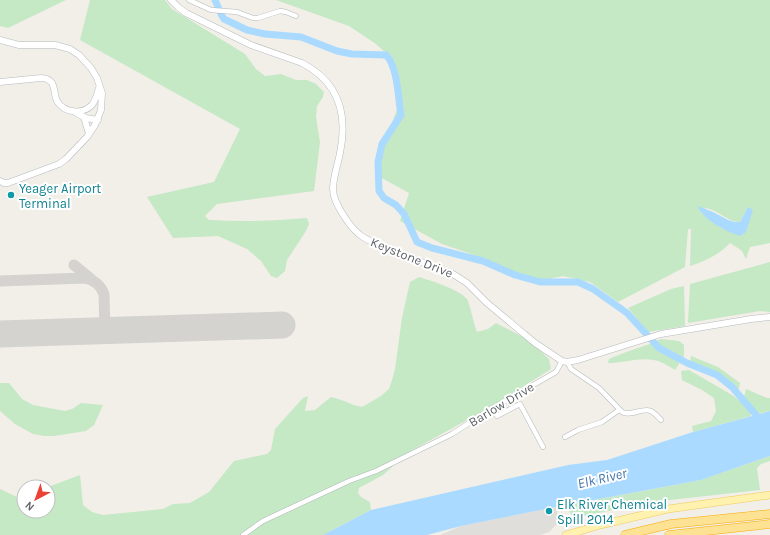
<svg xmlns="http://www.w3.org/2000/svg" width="770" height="535" font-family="Karla,sans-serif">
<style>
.industrial{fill:#e0deda}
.green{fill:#c5e8c5;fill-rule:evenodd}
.water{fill:#aadaff}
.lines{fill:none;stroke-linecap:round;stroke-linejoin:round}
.river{stroke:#aadaff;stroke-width:7}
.taxiway{stroke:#d4d3d0;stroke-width:11}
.runway{stroke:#d4d3d0;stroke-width:27}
.street-casing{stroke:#b5b8bc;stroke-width:5.5}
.secondary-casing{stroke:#b6babf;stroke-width:7}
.primary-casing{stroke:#f2c960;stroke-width:8}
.highway-casing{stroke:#f9ab00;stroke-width:9}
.street{stroke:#fff;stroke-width:4.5}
.secondary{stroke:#fff;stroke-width:6}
.primary{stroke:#fff2af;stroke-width:7}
.highway{stroke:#fde293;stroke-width:8}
.culture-dot{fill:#0f9aa8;stroke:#fff;stroke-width:1.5}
.labels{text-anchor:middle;stroke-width:4;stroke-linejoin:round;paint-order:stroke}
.culture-label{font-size:13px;fill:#0d838f;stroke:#fff;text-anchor:start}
.street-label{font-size:13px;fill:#5f6368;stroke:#fff}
.water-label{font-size:14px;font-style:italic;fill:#4174aa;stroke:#fff}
</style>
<rect width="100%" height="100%" fill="#f1efe8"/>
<!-- industrial -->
<path class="industrial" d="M 556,507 L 559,522 L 549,532 L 540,535 L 440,535 L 461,526 Z"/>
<!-- green -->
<path class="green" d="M 0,0 L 66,0 L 8,28 L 0,26 Z
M 90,0 L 165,0 L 172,9 L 245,54 L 256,69 L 265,76 L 281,74 L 296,80 L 307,80 L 316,84 L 324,92 L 323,97 L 317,106 L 316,117 L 320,142 L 314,191 L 217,204 L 205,216 L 209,220 C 242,222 275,221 307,218 L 309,224 L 306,231 L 287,260 L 285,271 L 277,278 L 271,276 L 261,261 L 247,249 L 218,236 L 173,238 L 147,197 L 214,182 L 240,129 L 80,40 Z
M 276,0 L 770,0 L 770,243 L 750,247 L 746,259 L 742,251 L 730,243 C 720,254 704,262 690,266 L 691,230 L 694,230 L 688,229 L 685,267 L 618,302 L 590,282 L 563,276 L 544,280 L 522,276 L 480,257 L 442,244 L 400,221 L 409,193 L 380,177 L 379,151 L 388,133 L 400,102 L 397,83 L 389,56 L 376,44 L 349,26 ZM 748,207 L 738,235 L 720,227 L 701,213 L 705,208 C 719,210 727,222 740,222 Z
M 770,262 L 770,312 L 760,311 L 688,323 L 690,284 Z
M 419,277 C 432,281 458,289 467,299 C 470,304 474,325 477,332 L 488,329 L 496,323 L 523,337 L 536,347 L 549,359 L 551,369 L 489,408 L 409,452 L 383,475 L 359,488 L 358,493 L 361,497 L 370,502 L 371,510 L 323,535 L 0,535 L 0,489 L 19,498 L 24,497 L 24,511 L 48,511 L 48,487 L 80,475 L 83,505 L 92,512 L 103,515 L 163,509 L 173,504 L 190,503 L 209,492 L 234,461 L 267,454 L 271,450 L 275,429 L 303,398 L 308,396 L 305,411 L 315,410 L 331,397 C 342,399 351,405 362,407 L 381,396 L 389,389 L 392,380 L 395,369 L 402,318 L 410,282 Z
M 684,286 L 685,326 L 648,332 L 628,308 L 671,289 Z
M 661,339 L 679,341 L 684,345 L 684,356 L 675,370 C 670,367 664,363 658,361 C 642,356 624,363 608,363 L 609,359 C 626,351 644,347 661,339 Z
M 691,356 L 718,367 L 740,383 L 738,392 L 723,377 L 709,369 L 690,363 Z
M 689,370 L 732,395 L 748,407 L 751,416 L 693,432 L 692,426 L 711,421 L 716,411 L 714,398 L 702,390 L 682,380 L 681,371 Z
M 0,383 L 9,383 L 22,399 L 33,405 L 65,411 L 72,409 L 81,403 L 103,405 L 94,425 L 86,431 L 54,436 L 44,436 L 33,434 L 15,424 L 0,411 Z
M 746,389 L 767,398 L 770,398 L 770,411 L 758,414 L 744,397 Z
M 770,456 L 770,461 L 761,464 L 757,468 L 760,490 L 652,502 L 574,518 L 569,511 L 573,504 L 701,480 Z"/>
<!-- water -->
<path class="water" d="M 698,206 L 713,212 L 728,220 L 735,222 L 740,222 L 748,207 L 753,210 L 746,232 L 740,236 C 729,233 700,218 698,206 Z
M 770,411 L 770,456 L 701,480 L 556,507 L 461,526 L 427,535 L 323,535 L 371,510 L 568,465 L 607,460 L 693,432 Z"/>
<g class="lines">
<!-- river -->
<path class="river" d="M 215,0 L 222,16 L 224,19 L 247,30 L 265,34 L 301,37 L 337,51 L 352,54 L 386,55 C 398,67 398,99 401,115 L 382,144 L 378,162 L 379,191 L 384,198 L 396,205 L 404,214 L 417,242 L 432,248 L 483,261 L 515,275 L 540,282 L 578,282 L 593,289 L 627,313 L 659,348 L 687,363 L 717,375 L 732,387 L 756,415"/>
<!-- taxiway -->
<path class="taxiway" d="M 74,265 L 91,279
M 0,281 L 85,278 C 94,280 101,286 104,294 L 105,331"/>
<!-- runway -->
<path class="runway" d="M 0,334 L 282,325"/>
<!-- street casing -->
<g class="street-casing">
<path id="street" d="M 189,0 L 211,10 L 237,12 L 253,18 L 258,18 L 280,11 L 286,12 L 296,16
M 567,362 L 571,369 L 599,388 L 622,412 C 631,417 642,407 651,411 C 655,413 658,417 661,420
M 493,408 L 497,416 L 520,404 L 543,447
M 565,437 L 578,430 L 602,422 L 619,410
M 243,535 L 263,521 L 349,481 L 376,471 L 452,434 L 491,409 L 556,372 L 562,361"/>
</g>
<!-- secondary casing -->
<g class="secondary-casing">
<path id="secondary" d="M 171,0 L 178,7 L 186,13 L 251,45 L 302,63 C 339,82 348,114 340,153 C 338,164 333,177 333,189 C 333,203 350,227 360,235 C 371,243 384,247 396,252 C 415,259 434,267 453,274 L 467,283 L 487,303 L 535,343 L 562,361 L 567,362 L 578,360 L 661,334 L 751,319 L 770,317
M 0,40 L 19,45 L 55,45 L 70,49 L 79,55 L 91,68 L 97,78 L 102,93 L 101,110 L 95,125 L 87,137 L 66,159 L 59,164 L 8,183 L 4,183 L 0,181
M 0,82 L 41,78 C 45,78 49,79 52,83 C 55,88 54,95 57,101 C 64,113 82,115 92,105 C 96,100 97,94 99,88
M 75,112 L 86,118 L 98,120
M 84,117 L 89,134"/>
</g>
<!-- primary casing -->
<g class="primary-casing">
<path id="primary" d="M 566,535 L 600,525 L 668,509 L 770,495"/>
</g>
<!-- highway casing -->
<g class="highway-casing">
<path id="highway" d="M 625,535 L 671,524 L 770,514
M 669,535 L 770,524"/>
</g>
<!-- street -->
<use href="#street" class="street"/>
<!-- secondary -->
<use href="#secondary" class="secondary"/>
<!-- primary -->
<use href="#primary" class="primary"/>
<!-- highway -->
<use href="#highway" class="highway"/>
</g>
<!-- markers -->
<g class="culture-dot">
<circle cx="11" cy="195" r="4"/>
<circle cx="549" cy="511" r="4"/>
</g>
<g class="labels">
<!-- culture labels -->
<g class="culture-label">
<text x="19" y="193">Yeager Airport<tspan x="19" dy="15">Terminal</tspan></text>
<text x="557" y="509">Elk River Chemical<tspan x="557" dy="15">Spill 2014</tspan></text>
</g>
<!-- street labels -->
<g class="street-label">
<text transform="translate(412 257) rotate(22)" y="5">Keystone Drive</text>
<text transform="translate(501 404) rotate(-31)" y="5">Barlow Drive</text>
</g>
<!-- water labels -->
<g class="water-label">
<text transform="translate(602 478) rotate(-13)" y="5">Elk River</text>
</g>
</g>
<!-- north arrow -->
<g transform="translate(36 499) rotate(221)"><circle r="19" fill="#ffffff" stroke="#bfc1c3"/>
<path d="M0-3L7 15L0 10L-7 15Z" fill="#ea4335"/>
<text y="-6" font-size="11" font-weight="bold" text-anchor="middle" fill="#5f6368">N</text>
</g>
</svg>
